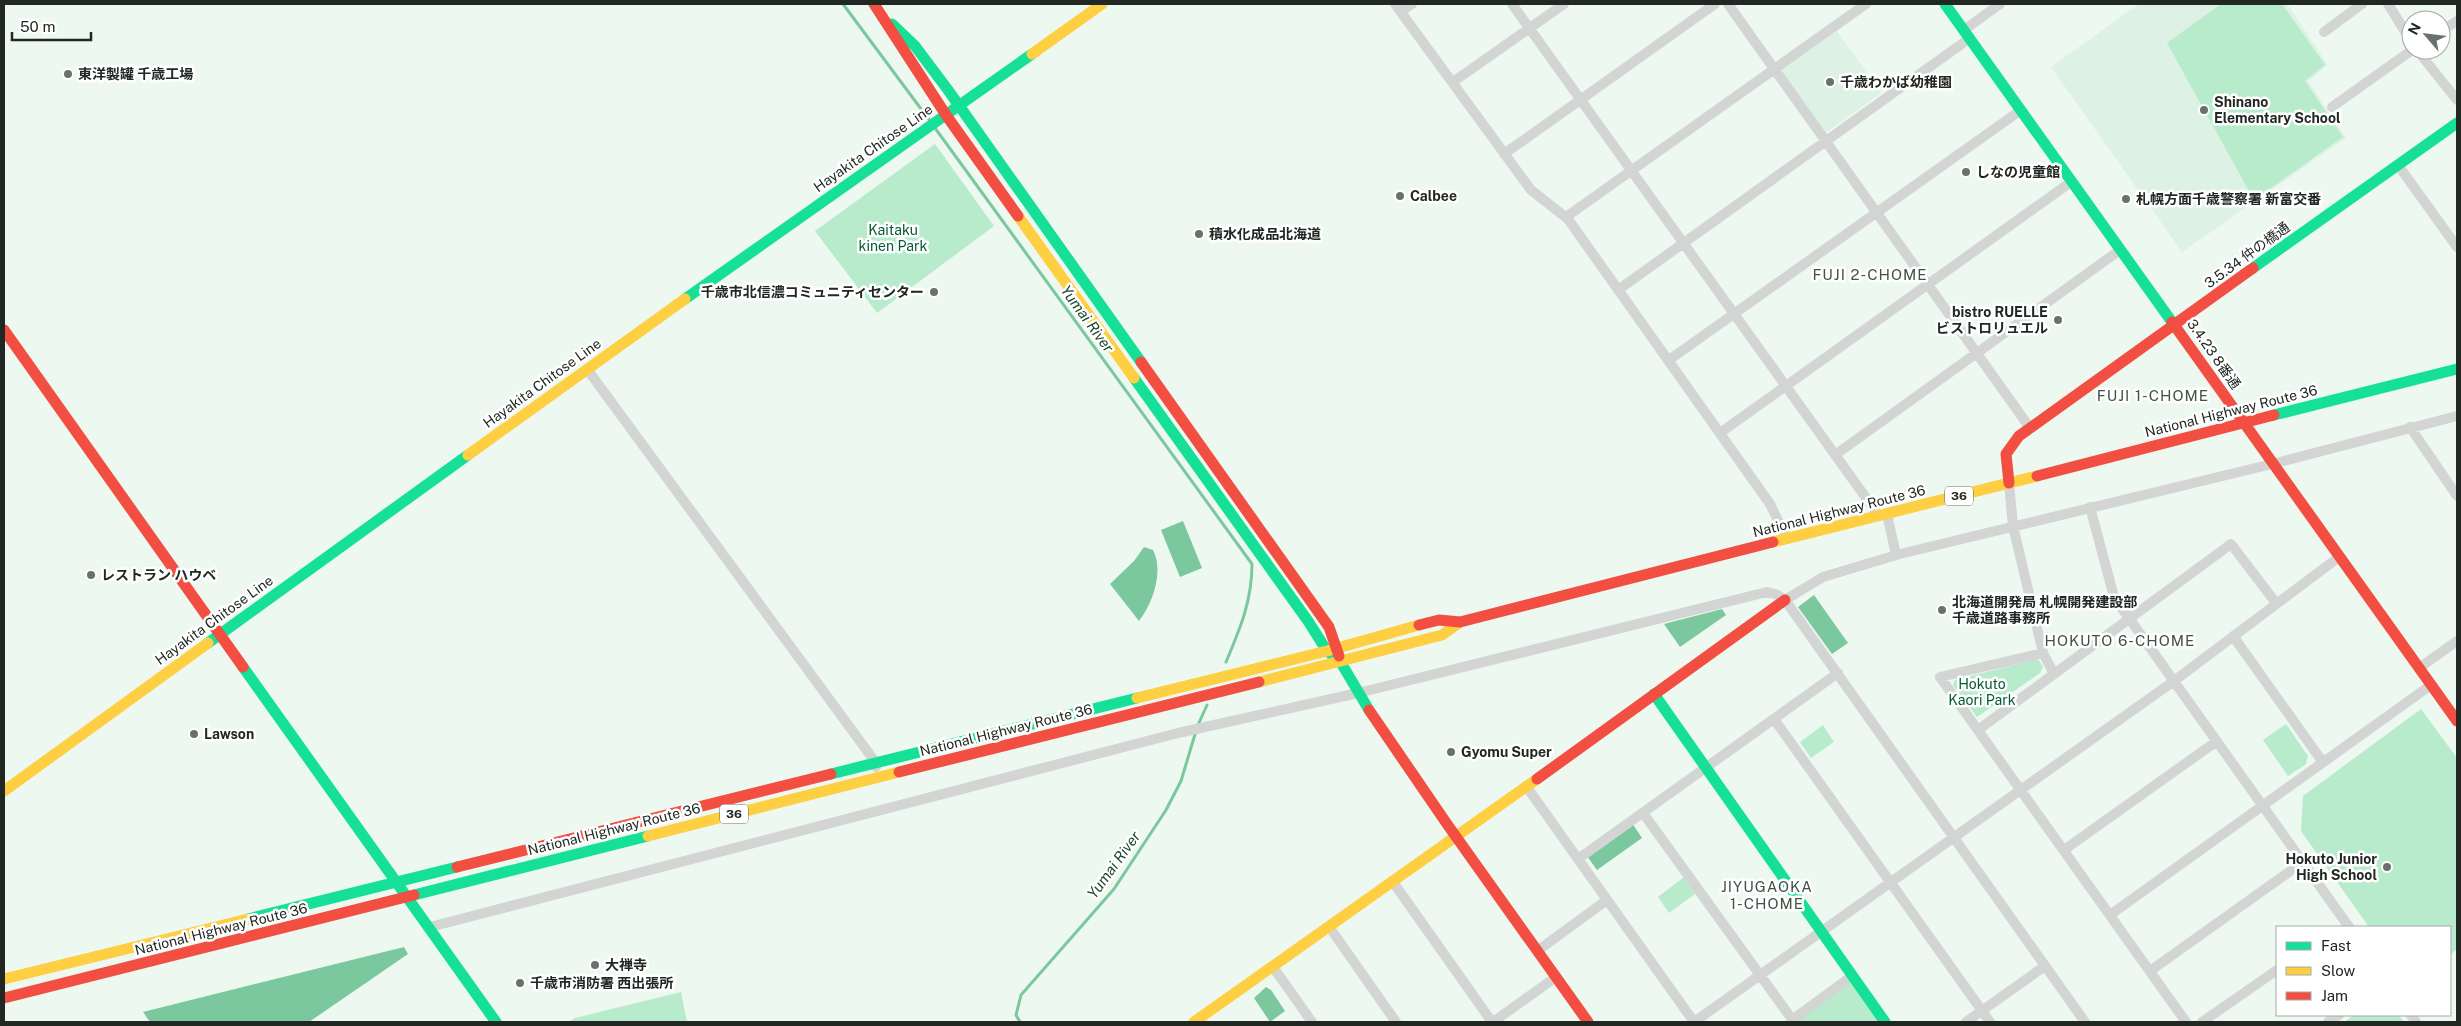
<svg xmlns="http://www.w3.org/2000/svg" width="2461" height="1026" font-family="'Public Sans','Noto Sans JP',sans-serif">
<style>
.built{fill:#ddf1e4}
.green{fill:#b7ebcb}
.water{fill:#7bc89e}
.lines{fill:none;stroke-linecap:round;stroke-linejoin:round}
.stream{stroke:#7bc89e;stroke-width:3}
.street{stroke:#d3d5d4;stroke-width:10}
.fast{stroke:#16e098;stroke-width:11}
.slow{stroke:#ffcf43;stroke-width:11}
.jam{stroke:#f24e42;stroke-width:11}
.poi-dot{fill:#68716b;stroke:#fff;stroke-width:2}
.labels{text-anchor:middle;stroke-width:5;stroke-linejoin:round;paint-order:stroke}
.shield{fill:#fff;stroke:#646865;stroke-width:1}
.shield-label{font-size:12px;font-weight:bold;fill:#212823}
.poi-label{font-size:14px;font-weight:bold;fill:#212823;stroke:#fff;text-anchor:start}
.street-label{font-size:14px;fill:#212823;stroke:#fff}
.park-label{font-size:14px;fill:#065a35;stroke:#fff}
.neighbourhood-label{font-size:15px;letter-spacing:1px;fill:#415247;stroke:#fff}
.water-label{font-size:15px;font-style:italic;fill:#1b472f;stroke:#fff}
</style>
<rect width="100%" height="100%" fill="#edf8f0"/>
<!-- built -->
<path class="built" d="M 2139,4 L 2287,4 L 2328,65 L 2308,81 L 2346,138 L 2182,252 L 2051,67 Z
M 1837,31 L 1881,93 L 1824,134 L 1779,72 Z"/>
<!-- green -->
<path class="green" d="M 2221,4 L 2282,4 L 2325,65 L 2305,81 L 2343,137 L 2254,200 L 2167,43 Z
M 935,144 L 994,226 L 877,313 L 815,231 Z
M 2038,659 L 2043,667 L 2040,673 L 1977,717 L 1953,685 L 1955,680 Z
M 2421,709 L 2457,758 L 2457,949 L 2450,955 L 2450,927 L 2369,927 L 2301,831 L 2303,796 Z
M 2286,724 L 2308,756 L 2306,764 L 2288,776 L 2263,740 Z
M 1823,725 L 1834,742 L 1811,758 L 1800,742 Z
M 1684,877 L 1695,894 L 1669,913 L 1658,897 Z
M 1852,982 L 1879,1022 L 1799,1022 L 1798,1021 Z
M 681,992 L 687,1022 L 569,1022 L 575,1018 Z
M 2354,1015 L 2398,1015 L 2404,1022 L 2344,1022 Z"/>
<!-- water -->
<path class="water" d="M 1183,521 L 1202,568 L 1180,577 L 1161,530 Z
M 1144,547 L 1153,550 C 1164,571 1153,603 1139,621 L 1110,584 L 1134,561 Z
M 1814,595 L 1848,643 L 1832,654 L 1798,607 Z
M 1722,609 L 1726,615 L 1680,647 L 1664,624 Z
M 1632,823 L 1642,838 L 1597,870 L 1587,856 Z
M 404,947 L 408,954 L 309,1022 L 150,1022 L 143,1012 Z
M 1266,987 L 1271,990 L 1285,1011 L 1270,1022 L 1254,998 Z"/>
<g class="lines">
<!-- stream -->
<path class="stream" d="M 843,4 L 930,121
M 935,128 L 1252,564 C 1252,601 1240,629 1226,662
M 1198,725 L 1207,705
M 1020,1022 L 1016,1015 L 1021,995 L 1114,889 L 1166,810 L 1181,781 L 1196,731"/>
<!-- street -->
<path class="street" d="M 1395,4 L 1531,190 L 1568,219 L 1770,504 L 1787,539
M 1512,4 L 1879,516
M 1728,4 L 2030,428
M 2388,4 L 2411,41
M 1401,11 L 1412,4
M 1964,30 L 2000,4
M 2441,31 L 2457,21
M 2324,32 L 2362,4
M 2417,50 L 2457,100
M 1453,82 L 1564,4
M 2332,107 L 2412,50
M 1504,154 L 1715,4
M 2398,165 L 2457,247
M 1566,217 L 1866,4
M 1618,290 L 1970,38
M 1669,360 L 2021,110
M 587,369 L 876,763 L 876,767
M 2410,427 L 2457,496
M 1720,433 L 2071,182
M 1835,455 L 2120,250
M 2009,483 L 2013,526 L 2043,653 L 2054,674
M 2090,507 L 2114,597 L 2349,927
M 1887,514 L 1896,555
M 1785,600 L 1823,577 L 1900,554 L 2272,464 L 2457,416
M 2233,636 L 2322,761
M 2043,653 L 1940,677 L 2186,1022
M 2419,668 L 2457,641
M 1774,719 L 1990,1022
M 1978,730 L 2231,544 L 2276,603
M 1526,786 L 1694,1022
M 1643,813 L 1794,1022
M 2064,850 L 2217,741
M 1578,859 L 1838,673
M 1393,882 L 1492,1022
M 2110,915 L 2431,685
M 430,927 L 1178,733 L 1358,693 L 1767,592 L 1778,595 L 1785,600 L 2085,1022
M 1330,928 L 1396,1022
M 1537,951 L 1607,900
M 1273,967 L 1312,1022
M 2150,971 L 2303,862
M 2411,1015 L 2416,1022
M 1792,1020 L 1852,976
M 1493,1022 L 1556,977
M 1694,1022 L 2174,681 L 2339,557
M 1966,1022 L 2045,966
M 2202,1022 L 2277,970
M 2328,1022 L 2339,1015"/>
<!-- fast -->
<path class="fast" d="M 1945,4 L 2172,322
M 892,24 L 915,46 L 948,90 L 1141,362
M 2253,268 L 2457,123
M 685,299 L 1032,54
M 1134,378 L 1308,621 L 1327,651 L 1340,661 L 1369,710
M 2274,415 L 2457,369
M 208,643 L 468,455
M 243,667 L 496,1022
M 1654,694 L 1885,1022
M 831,774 L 1137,698
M 414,895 L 648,836
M 248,919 L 457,867"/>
<!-- slow -->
<path class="slow" d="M 1032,54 L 1102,4
M 1018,216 L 1134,378
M 468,455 L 685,299
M 1773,542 L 2037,476
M 1259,682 L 1442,635 L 1460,622
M 1137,698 L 1327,651 L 1419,625
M 4,791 L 208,643
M 648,836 L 899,772
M 4,979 L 248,919
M 1194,1022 L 1537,779"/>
<!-- jam -->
<path class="jam" d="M 874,4 L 946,115 L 1018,216
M 2172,322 L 2457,721
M 4,330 L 243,667
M 1141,362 L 1329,627 L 1339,656
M 2037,476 L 2274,415
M 2009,483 L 2006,454 L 2019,436 L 2253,268
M 1419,625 L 1439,620 L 1460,622 L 1773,542
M 1369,710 L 1447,824 L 1588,1022
M 899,772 L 1259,682
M 1537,779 L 1785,600
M 457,867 L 831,774
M 4,998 L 414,895"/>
</g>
<!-- markers -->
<g class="poi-dot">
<circle cx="68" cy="74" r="5"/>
<circle cx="1830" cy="82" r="5"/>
<circle cx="2204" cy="110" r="5"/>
<circle cx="1966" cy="172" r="5"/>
<circle cx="1400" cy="196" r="5"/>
<circle cx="2126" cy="199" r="5"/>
<circle cx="1199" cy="234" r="5"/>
<circle cx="934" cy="292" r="5"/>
<circle cx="2058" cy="320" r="5"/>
<circle cx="91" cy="575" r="5"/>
<circle cx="1942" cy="610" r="5"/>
<circle cx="194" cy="734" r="5"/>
<circle cx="1451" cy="752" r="5"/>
<circle cx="2387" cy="867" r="5"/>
<circle cx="595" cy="965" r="5"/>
<circle cx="520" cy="983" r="5"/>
</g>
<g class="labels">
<!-- shield labels -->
<g class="shield">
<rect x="1945" y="486.5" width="28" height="19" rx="4"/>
<rect x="720" y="804.5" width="28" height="19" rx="4"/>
</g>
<g class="shield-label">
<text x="1959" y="500">36</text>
<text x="734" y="818">36</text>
</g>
<!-- poi labels -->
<g class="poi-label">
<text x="78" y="79">東洋製罐 千歳工場</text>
<text x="1840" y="87">千歳わかば幼稚園</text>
<text x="2214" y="107">Shinano<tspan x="2214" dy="16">Elementary School</tspan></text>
<text x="1976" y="177">しなの児童館</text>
<text x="1410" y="201">Calbee</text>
<text x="2136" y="204">札幌方面千歳警察署 新富交番</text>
<text x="1209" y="239">積水化成品北海道</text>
<text x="924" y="297" text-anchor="end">千歳市北信濃コミュニティセンター</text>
<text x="2048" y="317" text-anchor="end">bistro RUELLE<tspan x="2048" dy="16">ビストロリュエル</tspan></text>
<text x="101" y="580">レストラン ハウベ</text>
<text x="1952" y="607">北海道開発局 札幌開発建設部<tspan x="1952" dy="16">千歳道路事務所</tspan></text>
<text x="204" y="739">Lawson</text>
<text x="1461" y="757">Gyomu Super</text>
<text x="2377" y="864" text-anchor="end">Hokuto Junior<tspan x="2377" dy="16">High School</tspan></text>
<text x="605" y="970">大禅寺</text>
<text x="530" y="988">千歳市消防署 西出張所</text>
</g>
<!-- street labels -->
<g class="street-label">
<text transform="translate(873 148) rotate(-35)" y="5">Hayakita Chitose Line</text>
<text transform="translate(2247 255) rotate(-36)" y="5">3.5.34 仲の橋通</text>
<text transform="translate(2214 354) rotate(55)" y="5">3.4.23 8番通</text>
<text transform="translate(542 383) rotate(-36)" y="5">Hayakita Chitose Line</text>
<text transform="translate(2231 411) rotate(-14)" y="5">National Highway Route 36</text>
<text transform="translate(1839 511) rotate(-14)" y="5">National Highway Route 36</text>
<text transform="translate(214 620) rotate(-36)" y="5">Hayakita Chitose Line</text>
<text transform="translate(1006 730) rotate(-14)" y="5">National Highway Route 36</text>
<text transform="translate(614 829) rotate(-14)" y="5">National Highway Route 36</text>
<text transform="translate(221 929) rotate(-14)" y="5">National Highway Route 36</text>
</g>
<!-- park labels -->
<g class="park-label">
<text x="893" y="235">Kaitaku<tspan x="893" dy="16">kinen Park</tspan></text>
<text x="1982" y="689">Hokuto<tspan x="1982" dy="16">Kaori Park</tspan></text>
</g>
<!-- neighbourhood labels -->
<g class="neighbourhood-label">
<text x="1870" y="280">FUJI 2-CHOME</text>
<text x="2153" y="401">FUJI 1-CHOME</text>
<text x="2120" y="646">HOKUTO 6-CHOME</text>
<text x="1767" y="892">JIYUGAOKA<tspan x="1767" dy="17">1-CHOME</tspan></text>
</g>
<!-- water labels -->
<g class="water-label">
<text transform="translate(1087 319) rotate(54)" y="5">Yumai River</text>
<text transform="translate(1114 865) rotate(-54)" y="5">Yumai River</text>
</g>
</g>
<!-- border -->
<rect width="2461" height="1026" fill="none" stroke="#212823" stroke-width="10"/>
<!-- legend -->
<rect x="2276" y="926" width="175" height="90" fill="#ffffff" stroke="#a6a9a7"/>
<rect x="2286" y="942" width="25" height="8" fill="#16e098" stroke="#a6a9a7"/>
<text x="2321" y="951" font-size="15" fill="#212823">Fast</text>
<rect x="2286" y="967" width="25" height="8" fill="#ffcf43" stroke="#a6a9a7"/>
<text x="2321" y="976" font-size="15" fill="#212823">Slow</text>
<rect x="2286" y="992" width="25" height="8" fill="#f24e42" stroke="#a6a9a7"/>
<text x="2321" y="1001" font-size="15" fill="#212823">Jam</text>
<!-- north arrow -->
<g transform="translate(2426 35) rotate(298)"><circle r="24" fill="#ffffff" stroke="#a6a9a7"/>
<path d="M0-4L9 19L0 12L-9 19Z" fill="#68716b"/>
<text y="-8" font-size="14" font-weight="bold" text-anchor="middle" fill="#212823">N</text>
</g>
<!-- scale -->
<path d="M12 32v8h79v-8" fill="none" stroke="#212823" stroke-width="2.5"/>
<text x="20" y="32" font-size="15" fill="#212823" stroke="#ffffff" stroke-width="4" paint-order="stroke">50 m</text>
</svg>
